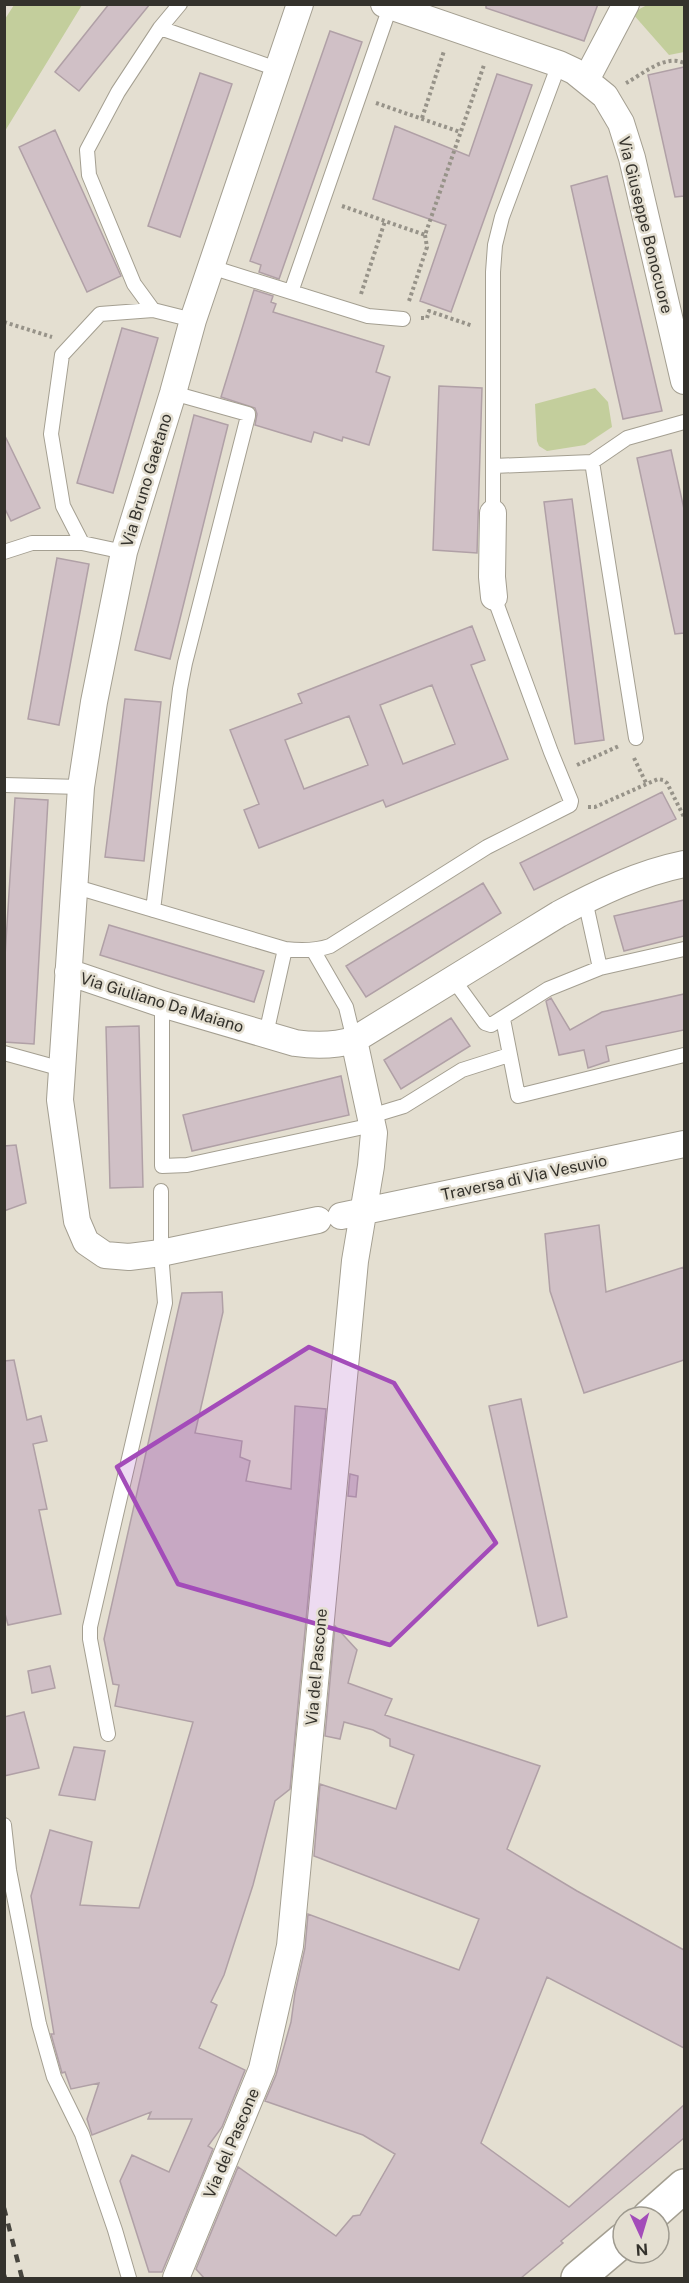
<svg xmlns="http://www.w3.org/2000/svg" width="689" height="2283" font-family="'Public Sans',sans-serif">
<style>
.green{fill:#c3ce9c}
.building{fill:#d0c0c6;stroke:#b0a0a6;stroke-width:1.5;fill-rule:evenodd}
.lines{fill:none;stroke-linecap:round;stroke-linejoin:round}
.lane-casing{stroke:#a49f91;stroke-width:16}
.street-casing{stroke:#a49f91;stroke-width:28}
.primary-casing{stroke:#a49f91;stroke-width:36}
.path{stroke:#979389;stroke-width:4;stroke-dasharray:3 3;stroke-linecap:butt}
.lane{stroke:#fff;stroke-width:14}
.street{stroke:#fff;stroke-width:26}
.primary{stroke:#fff;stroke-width:33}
.rail{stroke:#48463f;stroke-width:4.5;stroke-dasharray:8 8;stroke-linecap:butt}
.marked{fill:#a34cb9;fill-opacity:0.2;stroke:#a34cb9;stroke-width:4.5;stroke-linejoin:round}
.labels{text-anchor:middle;stroke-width:5;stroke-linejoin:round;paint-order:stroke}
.street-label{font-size:16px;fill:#34322c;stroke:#e4dfd1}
</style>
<rect width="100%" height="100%" fill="#e4dfd1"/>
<!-- green -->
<path class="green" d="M 14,5 L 82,5 L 5,131 L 5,19 Z
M 647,5 L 684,5 L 684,52 L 669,55 L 632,13 Z
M 595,388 L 608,402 L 612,427 L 585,445 L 547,451 L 539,446 L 537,441 L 535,404 Z"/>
<!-- building -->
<path class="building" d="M 109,4 L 150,4 L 79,91 L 55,72 Z
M 486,4 L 598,4 L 584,41 L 486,8 Z
M 330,31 L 362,42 L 279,279 L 259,272 L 261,265 L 250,261 Z
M 684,67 L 684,196 L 675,197 L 648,75 Z
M 200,73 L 232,84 L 180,237 L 148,226 Z
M 497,74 L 532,85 L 451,312 L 420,301 L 446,225 L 373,199 L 395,126 L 469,156 Z
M 55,130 L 121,276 L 87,292 L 19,147 Z
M 607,176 L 662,411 L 623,419 L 571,186 Z
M 254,290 L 273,296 L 271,302 L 276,304 L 273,312 L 384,346 L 376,372 L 390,377 L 369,445 L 343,437 L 342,441 L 314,432 L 311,442 L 255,425 L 257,414 L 255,408 L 221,397 Z
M 122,328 L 158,338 L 113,493 L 77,483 Z
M 439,386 L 482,388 L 477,553 L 433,550 Z
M 194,415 L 228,425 L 170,659 L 135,650 Z
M 4,434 L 40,508 L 11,521 L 4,507 Z
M 671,450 L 684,509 L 684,633 L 675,634 L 637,458 Z
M 572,499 L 604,740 L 575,744 L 544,502 Z
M 57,558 L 89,564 L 59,725 L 28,719 Z
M 472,626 L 485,660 L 471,665 L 508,759 L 386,807 L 383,800 L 259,848 L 244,810 L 259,804 L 230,730 L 302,703 L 298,694 ZM 432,685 L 455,744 L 403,764 L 380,705 ZM 349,716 L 368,765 L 304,789 L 285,740 Z
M 125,699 L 161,702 L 144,861 L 105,857 Z
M 662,792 L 676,819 L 534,890 L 520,863 Z
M 15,798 L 48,800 L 34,1044 L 4,1042 L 4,972 Z
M 483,883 L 501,913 L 366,997 L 346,966 Z
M 684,900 L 684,936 L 624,951 L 614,916 Z
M 109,925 L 264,971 L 254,1002 L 100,955 Z
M 684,994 L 684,1030 L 606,1046 L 609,1061 L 588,1068 L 584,1050 L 559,1055 L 546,1001 L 551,998 L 570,1030 L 602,1012 Z
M 451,1018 L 470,1046 L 401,1089 L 384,1060 Z
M 139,1026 L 143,1187 L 110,1188 L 106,1027 Z
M 341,1076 L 349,1115 L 192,1151 L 183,1115 Z
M 16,1145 L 26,1203 L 4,1211 L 4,1146 Z
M 599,1225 L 606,1292 L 684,1267 L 684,1360 L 584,1393 L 550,1291 L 545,1234 Z
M 222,1292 L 223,1312 L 195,1433 L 242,1441 L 240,1457 L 250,1461 L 246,1481 L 291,1489 L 295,1406 L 326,1409 L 290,1789 L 275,1801 L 253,1885 L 224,1975 L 211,2002 L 217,2005 L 199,2048 L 245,2070 L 222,2127 L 208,2146 L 213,2149 L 162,2272 L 149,2272 L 120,2181 L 132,2155 L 169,2172 L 192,2119 L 148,2119 L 151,2112 L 92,2135 L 87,2119 L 99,2083 L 71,2089 L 65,2072 L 62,2073 L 51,2034 L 54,2034 L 31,1896 L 50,1830 L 92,1842 L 80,1905 L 139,1908 L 193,1722 L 115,1706 L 119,1685 L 113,1684 L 104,1639 L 182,1293 Z
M 14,1360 L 27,1420 L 41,1416 L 47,1441 L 33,1444 L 47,1509 L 39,1510 L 61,1614 L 8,1625 L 4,1610 L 4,1361 Z
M 521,1399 L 567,1617 L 538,1626 L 489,1406 Z
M 350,1474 L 358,1476 L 356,1497 L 348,1496 Z
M 335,1626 L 357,1650 L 348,1683 L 392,1699 L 385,1715 L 540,1766 L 507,1849 L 577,1891 L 684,1950 L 684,2048 L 547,1977 L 481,2143 L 569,2207 L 684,2105 L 684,2138 L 561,2241 L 563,2243 L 521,2278 L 204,2278 L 196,2269 L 238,2167 L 336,2236 L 353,2216 L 360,2215 L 395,2154 L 363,2135 L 265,2101 L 276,2075 L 291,2022 L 295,1993 L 305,1948 L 308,1914 L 459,1970 L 479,1919 L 314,1856 L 320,1784 L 396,1809 L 414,1755 L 390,1746 L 390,1739 L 373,1730 L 344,1722 L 340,1739 L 325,1736 Z
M 50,1666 L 55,1688 L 32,1693 L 28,1671 Z
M 24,1712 L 39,1768 L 4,1776 L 4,1717 Z
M 74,1747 L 105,1751 L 95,1800 L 59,1795 Z"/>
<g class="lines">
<!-- lane casing -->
<g class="lane-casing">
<path id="lane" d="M 180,4 L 160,28 L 118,92 L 87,150 L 89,175 L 134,284 L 153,310 L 193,320
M 160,28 L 277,69
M 211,267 L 368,316 L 403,319
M 291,292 L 390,7
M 592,462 L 636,738
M 494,466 L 592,462 L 627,438 L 684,422
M 493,513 L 493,272 L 495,245 L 502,217 L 559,64
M 4,552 L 32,543 L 82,543
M 124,552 L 82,543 L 63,506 L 51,434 L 62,355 L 100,314 L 153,310
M 4,785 L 81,787
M 73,886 L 285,949 C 301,951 315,951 330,946 L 487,847 L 570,805 L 571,801 L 551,752 L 494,597
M 585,900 L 600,968
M 153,910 L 180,689 L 185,663 L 248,416 L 248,414 L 173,393
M 313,950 L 346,1007 L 354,1040
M 453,979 L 485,1023 L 491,1025 L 548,989 L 600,968 L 684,949
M 162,1004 L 162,1166 L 187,1165 L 373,1125
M 503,1019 L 518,1096 L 684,1055
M 266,1034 L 285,949
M 4,1053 L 62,1069
M 371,1116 L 404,1106 L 462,1070 L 509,1055
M 108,1734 L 90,1639 L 90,1627 L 165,1303 L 161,1253 L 161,1191
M 4,1825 L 9,1870 L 39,2024 L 54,2077 L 82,2134 L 115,2230 L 129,2278"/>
</g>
<!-- street casing -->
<g class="street-casing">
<path id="street" d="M 300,4 L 193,320 L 173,393 L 124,552 L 94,702 L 81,787 L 60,1100 L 77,1221 L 86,1242 L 105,1255 L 129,1257 L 161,1253 L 318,1220
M 384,4 L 559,64 L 574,71 L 605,96 L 621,123 L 632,158 L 684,381
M 586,80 L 626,4
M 493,513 L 492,577 L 494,597
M 68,972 L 162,1004 L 295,1043 C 316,1046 334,1046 354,1040 L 559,914 C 598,893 640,873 684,864
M 341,1216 L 684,1144
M 176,2278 L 262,2069 L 290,1946 L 355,1261 L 371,1166 L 374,1133 L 354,1040"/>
</g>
<!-- primary casing -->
<g class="primary-casing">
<path id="primary" d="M 649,2217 L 684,2186
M 578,2278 L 623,2240"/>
</g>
<!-- path -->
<path class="path" d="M 626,83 C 643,74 665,54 684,63
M 376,103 L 460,132
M 422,118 L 444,51
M 342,206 L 425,235 L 484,65
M 361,294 L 385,221
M 409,301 L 427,247 L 425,235
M 421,318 L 427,318 L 429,311 L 473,326
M 4,322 L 52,337
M 634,758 L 647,785
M 577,765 L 619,746
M 588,807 L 595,807 L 658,779 L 663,780 L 667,783 L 684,817"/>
<!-- lane -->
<use href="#lane" class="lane"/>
<!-- street -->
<use href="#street" class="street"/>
<!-- primary -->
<use href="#primary" class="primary"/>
<!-- rail -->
<path class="rail" d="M 4,2208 L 22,2278
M 4,2275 L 5,2278"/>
</g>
<!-- marked area -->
<path class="marked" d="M 309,1347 L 394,1383 L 496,1543 L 390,1645 L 178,1584 L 117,1467 Z"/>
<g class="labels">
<!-- street labels -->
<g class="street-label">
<text transform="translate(646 225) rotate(76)" y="6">Via Giuseppe Bonocuore</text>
<text transform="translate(146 480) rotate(-73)" y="6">Via Bruno Gaetano</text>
<text transform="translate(162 1002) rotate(17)" y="6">Via Giuliano Da Maiano</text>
<text transform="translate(524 1177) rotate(-12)" y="6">Traversa di Via Vesuvio</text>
<text transform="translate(316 1667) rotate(-85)" y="6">Via del Pascone</text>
<text transform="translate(231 2143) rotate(-67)" y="6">Via del Pascone</text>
</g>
</g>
<!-- border -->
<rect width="689" height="2283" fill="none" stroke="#34322c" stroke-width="12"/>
<!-- north arrow -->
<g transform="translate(641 2235) rotate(176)"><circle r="28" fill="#e4dfd1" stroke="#9e9a8f" stroke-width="1.5"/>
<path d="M0-4.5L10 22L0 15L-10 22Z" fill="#a34cb9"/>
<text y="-9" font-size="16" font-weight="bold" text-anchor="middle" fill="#34322c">N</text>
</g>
</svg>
